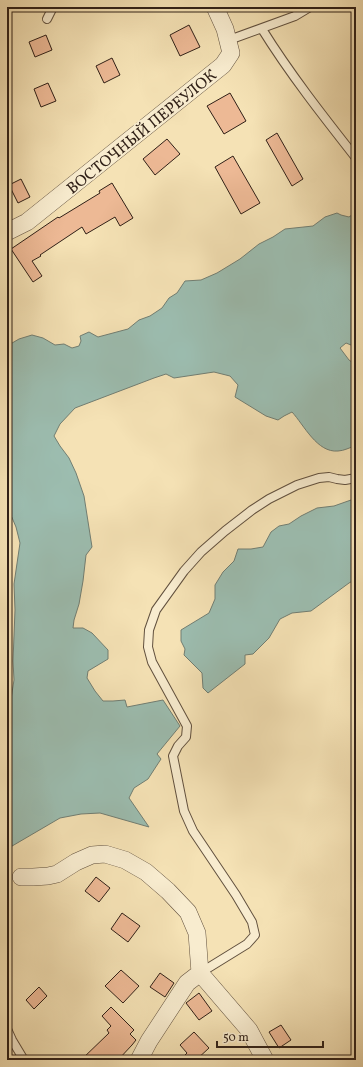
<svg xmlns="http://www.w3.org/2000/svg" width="363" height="1067" font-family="Vollkorn,serif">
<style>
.water{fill:#9cbdb0;stroke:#717e73}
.building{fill:#edb995;stroke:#302017}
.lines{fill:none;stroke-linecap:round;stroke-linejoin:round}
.lane-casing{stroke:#61503e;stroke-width:10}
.street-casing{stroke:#61503e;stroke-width:18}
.lane{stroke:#f8eccf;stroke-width:8}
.street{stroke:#f8eccf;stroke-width:17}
.labels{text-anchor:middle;stroke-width:3.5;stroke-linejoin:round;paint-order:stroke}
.street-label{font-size:16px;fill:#302017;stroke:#f8eccf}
</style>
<rect width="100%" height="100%" fill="#f5e2b5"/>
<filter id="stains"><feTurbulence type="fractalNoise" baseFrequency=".005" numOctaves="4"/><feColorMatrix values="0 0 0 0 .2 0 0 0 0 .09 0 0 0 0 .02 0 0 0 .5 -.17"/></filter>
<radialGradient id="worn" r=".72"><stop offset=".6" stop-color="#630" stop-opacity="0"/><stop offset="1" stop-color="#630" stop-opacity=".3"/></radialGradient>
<!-- water -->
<path class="water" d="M 356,212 L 356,347 L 346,343 L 340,348 L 349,360 L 356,365 L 356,446 C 350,447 344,451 338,451 C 317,453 304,425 292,412 L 284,416 L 278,420 L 266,416 L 235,397 L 238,385 L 230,376 L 214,372 L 174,378 L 166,374 L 154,378 L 75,408 L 60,424 L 54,436 L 60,446 L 69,458 L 76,473 L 84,496 L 92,547 L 86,555 L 83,581 L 79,604 L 74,620 L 73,628 L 83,628 L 92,633 L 108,650 L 108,659 L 88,671 L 87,678 L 95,691 L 103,701 L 113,701 L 125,700 L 127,707 L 163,700 L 180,726 L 157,754 L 161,759 L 148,779 L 134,788 L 129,798 L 149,827 L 100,813 L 81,814 L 60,818 L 7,849 L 7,711 L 11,699 L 14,680 L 13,661 L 15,610 L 14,584 L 20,543 L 16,527 L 7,506 L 7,346 L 19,339 L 32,335 L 43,338 L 55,345 L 64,344 L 72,348 L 79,346 L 81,341 L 80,336 L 89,332 L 98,337 L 128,329 L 139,320 L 150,316 L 162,308 L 169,298 L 177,293 L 185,281 L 201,280 L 217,273 L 240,259 L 259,244 L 273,237 L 285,229 L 313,226 L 325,217 L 337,213 L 341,215 L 349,217 Z
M 356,498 L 356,579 L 349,583 L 311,611 L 292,613 L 280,619 L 269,638 L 253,654 L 245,655 L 245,664 L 208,693 L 203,688 L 202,673 L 184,655 L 185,649 L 181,641 L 181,630 L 209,613 L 215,599 L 215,585 L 223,572 L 234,561 L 238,549 L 251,549 L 263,547 L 271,532 L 279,526 L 289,524 L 301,516 L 317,508 L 334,506 L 351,500 Z"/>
<!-- building -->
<path class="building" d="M 189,25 L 200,47 L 180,56 L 170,35 Z
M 46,35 L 52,50 L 35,57 L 29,42 Z
M 112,58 L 120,75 L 104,83 L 96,66 Z
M 48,83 L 56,101 L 41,107 L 34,89 Z
M 230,93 L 246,121 L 224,134 L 207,106 Z
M 277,133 L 303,179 L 292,186 L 266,140 Z
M 167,139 L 180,154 L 155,175 L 143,159 Z
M 233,156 L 260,203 L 241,214 L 215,167 Z
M 21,179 L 30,197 L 18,203 L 9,185 Z
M 112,183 L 133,218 L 120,226 L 115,217 L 86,234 L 82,227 L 40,255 L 41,256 L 32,261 L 42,276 L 33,282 L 11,249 L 58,217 L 59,218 L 100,193 L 99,191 Z
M 96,877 L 110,888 L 99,902 L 85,891 Z
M 122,913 L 140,926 L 128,942 L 111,929 Z
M 121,970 L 139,986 L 123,1003 L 105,986 Z
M 160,973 L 174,983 L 165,997 L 150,987 Z
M 39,987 L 47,996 L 34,1009 L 26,1000 Z
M 199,993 L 212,1011 L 199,1020 L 186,1003 Z
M 111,1007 L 134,1030 L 130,1034 L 136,1040 L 132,1045 L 118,1060 L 81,1060 L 109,1033 L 107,1030 L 111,1026 L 102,1016 Z
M 281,1025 L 291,1040 L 279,1048 L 269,1032 Z
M 194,1032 L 209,1048 L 196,1060 L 180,1060 L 187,1053 L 180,1045 Z"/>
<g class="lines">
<!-- lane casing -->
<g class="lane-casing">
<path id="lane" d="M 47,19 L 53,7
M 262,29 C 290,74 323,116 356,158
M 229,40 L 295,16 L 310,7
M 200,973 L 247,944 L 255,935 L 252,922 L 236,895 L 193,831 L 184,811 L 173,756 L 178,746 L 186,737 L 187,726 L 152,662 L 148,647 L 149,630 L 156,610 L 184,571 L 201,552 L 225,531 L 252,510 L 269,499 L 297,485 L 319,478 L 329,477 L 337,479 L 345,480 L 356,478
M 7,1029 L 12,1040 L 24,1060"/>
</g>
<!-- street casing -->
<g class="street-casing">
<path id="street" d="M 7,232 L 27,222 L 223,65 L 231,53 L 225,29 L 215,7
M 21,877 L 33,877 L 48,876 L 57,874 L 76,862 L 92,855 L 105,854 L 125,860 L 146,872 L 168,891 L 188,912 L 197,933 L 200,973 L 249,1030 L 265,1060
M 139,1060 L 149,1041 L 187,983 L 200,973"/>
</g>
<!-- lane -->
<use href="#lane" class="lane"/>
<!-- street -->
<use href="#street" class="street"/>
</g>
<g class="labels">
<!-- street labels -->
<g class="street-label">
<text transform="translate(141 131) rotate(-39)" y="6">ВОСТОЧНЫЙ ПЕРЕУЛОК</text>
</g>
</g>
<!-- margin -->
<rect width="363" height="1067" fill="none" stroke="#f5e2b5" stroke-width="24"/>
<rect x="8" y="8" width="347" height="1051" fill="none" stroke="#302017" stroke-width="2"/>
<rect x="12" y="12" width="339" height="1043" fill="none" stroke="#302017"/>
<!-- scale -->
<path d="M217 1041v6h106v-6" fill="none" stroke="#302017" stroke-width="2"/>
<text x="223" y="1041" font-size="12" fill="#302017" stroke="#f8eccf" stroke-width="3" paint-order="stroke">50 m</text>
<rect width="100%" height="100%" filter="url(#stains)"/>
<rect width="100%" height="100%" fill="url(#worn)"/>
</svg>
